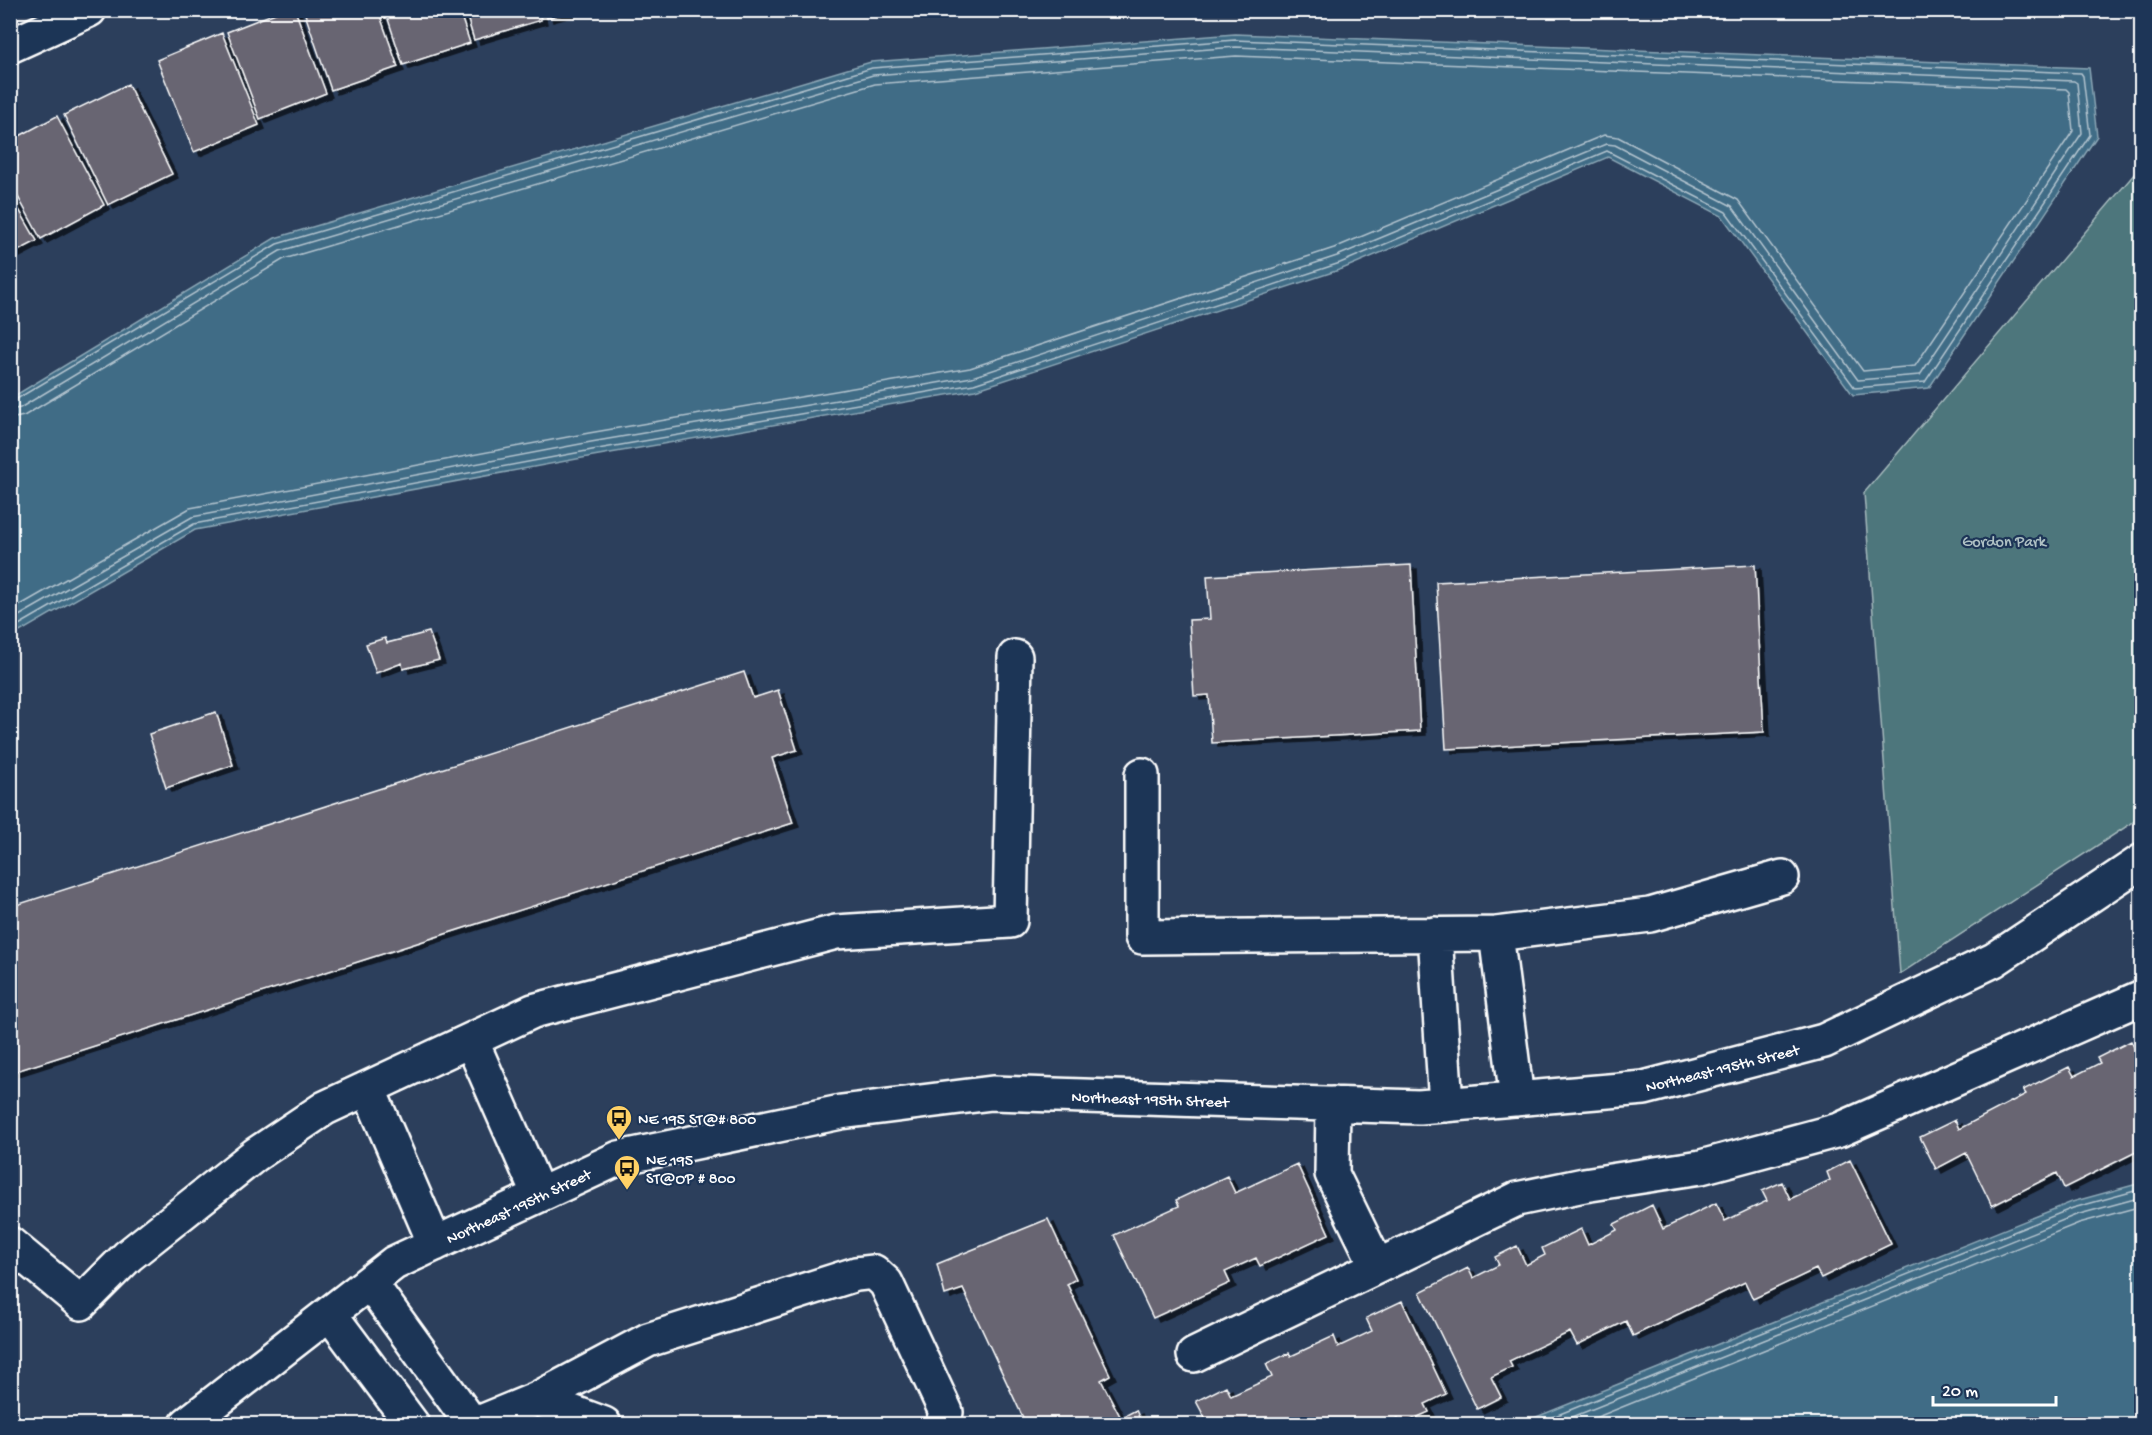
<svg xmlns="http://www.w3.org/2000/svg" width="2152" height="1435" font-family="'Gochi Hand',sans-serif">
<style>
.green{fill:#4d767b;stroke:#a6babd;stroke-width:1.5}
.water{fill:#406c86;stroke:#8ca7b6;stroke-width:1.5}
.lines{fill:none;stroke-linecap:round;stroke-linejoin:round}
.shore{stroke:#b3c4cf;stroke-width:1.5}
.building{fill:#686572;stroke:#fff;stroke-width:1.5;filter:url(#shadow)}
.minor-casing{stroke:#fff;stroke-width:38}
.minor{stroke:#1d3557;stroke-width:33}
.labels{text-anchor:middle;stroke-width:4.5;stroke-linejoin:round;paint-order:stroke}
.park-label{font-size:16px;fill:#afc1c4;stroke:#1d3557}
.street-label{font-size:16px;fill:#fff;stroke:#1d3557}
.poi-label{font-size:16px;fill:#fff;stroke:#1d3557;text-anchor:start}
</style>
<defs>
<filter id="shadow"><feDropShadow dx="6" dy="4" stdDeviation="0" flood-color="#0009"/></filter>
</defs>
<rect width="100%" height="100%" fill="#2c3f5c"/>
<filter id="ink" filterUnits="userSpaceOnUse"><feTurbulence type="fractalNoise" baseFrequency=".0167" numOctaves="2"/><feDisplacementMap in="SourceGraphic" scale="12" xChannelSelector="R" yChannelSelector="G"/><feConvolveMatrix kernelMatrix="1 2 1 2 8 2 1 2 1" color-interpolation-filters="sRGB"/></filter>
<g filter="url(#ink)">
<!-- green -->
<path class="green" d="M 2141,166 L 2141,817 L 1900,974 L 1864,493 Z"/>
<!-- water -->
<path class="water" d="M 1235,34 L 2089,68 L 2097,136 L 1929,388 L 1853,395 L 1722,216 L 1608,157 L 1342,269 L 975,390 L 593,456 L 195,530 L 11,637 L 11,398 L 275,238 L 871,62 Z
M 2141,1183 L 2141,1424 L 1519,1424 L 2072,1202 Z"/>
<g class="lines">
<!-- shore -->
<path class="shore" d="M 10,403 L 277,244 L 872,68 L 1235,40 L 2081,73 L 2083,76 L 2090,135 L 1925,382 L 1855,388 L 1726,212 L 1607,151 L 1340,263 L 974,384 L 592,450 L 194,524 L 10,630
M 10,410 L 20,408 L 280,251 L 873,75 L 1236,47 L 2074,81 L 2077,83 L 2082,133 L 1920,375 L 1858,380 L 1732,206 L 1615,145 L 1606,144 L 1337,256 L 972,377 L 591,442 L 192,517 L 10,621
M 10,419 L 24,416 L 284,259 L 875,84 L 1236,56 L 2066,89 L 2069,92 L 2073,131 L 1915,366 L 1863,371 L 1738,200 L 1618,137 L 1604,135 L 1334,248 L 970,368 L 589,433 L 190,508 L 10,611
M 1535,1424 L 2073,1208 L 2142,1189
M 1555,1424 L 2076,1215 L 2142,1197
M 1580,1424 L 2079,1223 L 2142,1206"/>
</g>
<!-- building -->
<path class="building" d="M 283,10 L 295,10 L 326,93 L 260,119 L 227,32 Z
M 315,10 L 378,10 L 398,67 L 331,90 L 305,14 Z
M 385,10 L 459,10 L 470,43 L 403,65 Z
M 465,10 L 539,10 L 541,20 L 474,40 Z
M 545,10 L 576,10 L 547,18 Z
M 222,33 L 259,125 L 194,152 L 157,60 Z
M 128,84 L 172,174 L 108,205 L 64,115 Z
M 57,116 L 104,205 L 41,239 L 10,182 L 10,141 Z
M 10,194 L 37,241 L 10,255 Z
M 1411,565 L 1420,731 L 1212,743 L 1209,695 L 1194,696 L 1189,620 L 1210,619 L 1207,576 Z
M 1755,565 L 1764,732 L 1446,749 L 1436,582 Z
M 429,632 L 439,660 L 403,669 L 402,663 L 376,673 L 366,644 L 385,638 L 387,643 Z
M 744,672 L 753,698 L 778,690 L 797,750 L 772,758 L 793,823 L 10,1073 L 10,907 Z
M 216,712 L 233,765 L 166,788 L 149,734 Z
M 2131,1041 L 2139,1057 L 2142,1056 L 2142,1149 L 2064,1188 L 2057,1173 L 1992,1206 L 1966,1153 L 1936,1169 L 1920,1137 L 1955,1120 L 1959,1129 L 2026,1094 L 2023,1090 L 2069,1067 L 2074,1076 L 2100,1063 L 2097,1058 Z
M 1850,1160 L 1891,1244 L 1821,1278 L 1816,1269 L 1753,1299 L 1745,1282 L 1633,1336 L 1626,1321 L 1577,1345 L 1570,1332 L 1509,1361 L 1512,1367 L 1491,1377 L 1501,1397 L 1477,1409 L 1420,1292 L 1468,1268 L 1473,1278 L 1499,1265 L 1495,1257 L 1517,1246 L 1526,1265 L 1545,1255 L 1542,1248 L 1581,1229 L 1588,1245 L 1617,1230 L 1614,1224 L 1652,1205 L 1663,1229 L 1716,1203 L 1725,1221 L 1767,1201 L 1762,1191 L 1782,1182 L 1790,1199 L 1830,1180 L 1827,1172 Z
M 1297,1164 L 1329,1234 L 1260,1266 L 1256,1258 L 1225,1272 L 1230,1283 L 1153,1318 L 1114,1235 L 1179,1206 L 1176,1200 L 1227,1176 L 1235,1193 Z
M 1048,1219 L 1076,1279 L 1067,1284 L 1110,1375 L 1101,1380 L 1121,1418 L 1136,1410 L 1142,1424 L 1026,1424 L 963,1289 L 945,1295 L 937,1264 Z
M 1402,1301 L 1446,1394 L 1425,1404 L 1429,1412 L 1402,1424 L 1398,1418 L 1385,1424 L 1197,1424 L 1205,1418 L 1196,1401 L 1226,1386 L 1231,1396 L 1272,1377 L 1266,1364 L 1289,1353 L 1291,1356 L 1334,1336 L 1338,1347 L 1372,1331 L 1366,1318 Z"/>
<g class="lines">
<!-- minor casing -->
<g class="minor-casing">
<path id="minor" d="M 10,46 L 89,10
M 1142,775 L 1142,937 L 1496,934 L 1650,915 L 1782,877
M 1435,934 L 1446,1105
M 1496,934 L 1517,1099
M 471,1040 L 539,1195
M 368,1088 L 435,1244
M 1333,1104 L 1332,1174 L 1377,1266
M 10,1244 L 81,1303 L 128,1256 L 255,1155 L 325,1108 L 533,1011 L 836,932 L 1010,921 L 1015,657
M 370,1283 L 472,1424
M 330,1314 L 412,1424
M 1194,1355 L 1517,1199 L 1584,1185 L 1701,1167 L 1839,1130 L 2142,997
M 537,1399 L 604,1424
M 187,1424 L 394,1263 L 619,1158 L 841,1112 L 992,1093 L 1419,1107 L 1644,1088 L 1824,1041 L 1994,960 L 2142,861
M 476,1424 L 537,1399 L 648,1340 L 856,1274 L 874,1272 L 886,1283 L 946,1412 L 943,1424"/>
</g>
<!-- minor -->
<use href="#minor" class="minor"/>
</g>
</g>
<!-- icons -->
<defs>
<g id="bus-pin" transform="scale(1.35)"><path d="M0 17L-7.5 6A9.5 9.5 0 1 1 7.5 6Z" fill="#ffd166" stroke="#1d3557"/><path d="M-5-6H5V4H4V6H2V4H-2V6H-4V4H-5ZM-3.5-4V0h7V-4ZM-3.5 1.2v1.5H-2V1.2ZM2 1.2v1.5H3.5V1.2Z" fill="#111"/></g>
</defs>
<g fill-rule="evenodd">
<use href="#bus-pin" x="619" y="1118"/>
<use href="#bus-pin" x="627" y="1168"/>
</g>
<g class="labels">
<!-- park labels -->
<g class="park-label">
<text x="2004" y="546">Gordon Park</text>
</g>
<!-- street labels -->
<g class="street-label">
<text transform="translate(1722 1067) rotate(-14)" y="6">Northeast 195th Street</text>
<text transform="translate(1150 1098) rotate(2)" y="6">Northeast 195th Street</text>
<text transform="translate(518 1205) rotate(-25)" y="6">Northeast 195th Street</text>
</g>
<!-- poi labels -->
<g class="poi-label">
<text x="638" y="1124">NE 195 ST@# 800</text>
<text x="646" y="1165">NE 195<tspan x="646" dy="18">ST@OP # 800</tspan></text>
</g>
</g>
<!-- margin -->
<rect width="2152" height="1435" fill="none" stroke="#1d3557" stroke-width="36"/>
<rect x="18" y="18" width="2116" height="1399" fill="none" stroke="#fff" stroke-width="2" filter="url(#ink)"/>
<!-- scale -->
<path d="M1933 1396v9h123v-9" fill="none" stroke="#ffffff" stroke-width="3"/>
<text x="1942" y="1396" font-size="18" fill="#ffffff" stroke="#1d3557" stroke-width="4.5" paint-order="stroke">20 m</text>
</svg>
